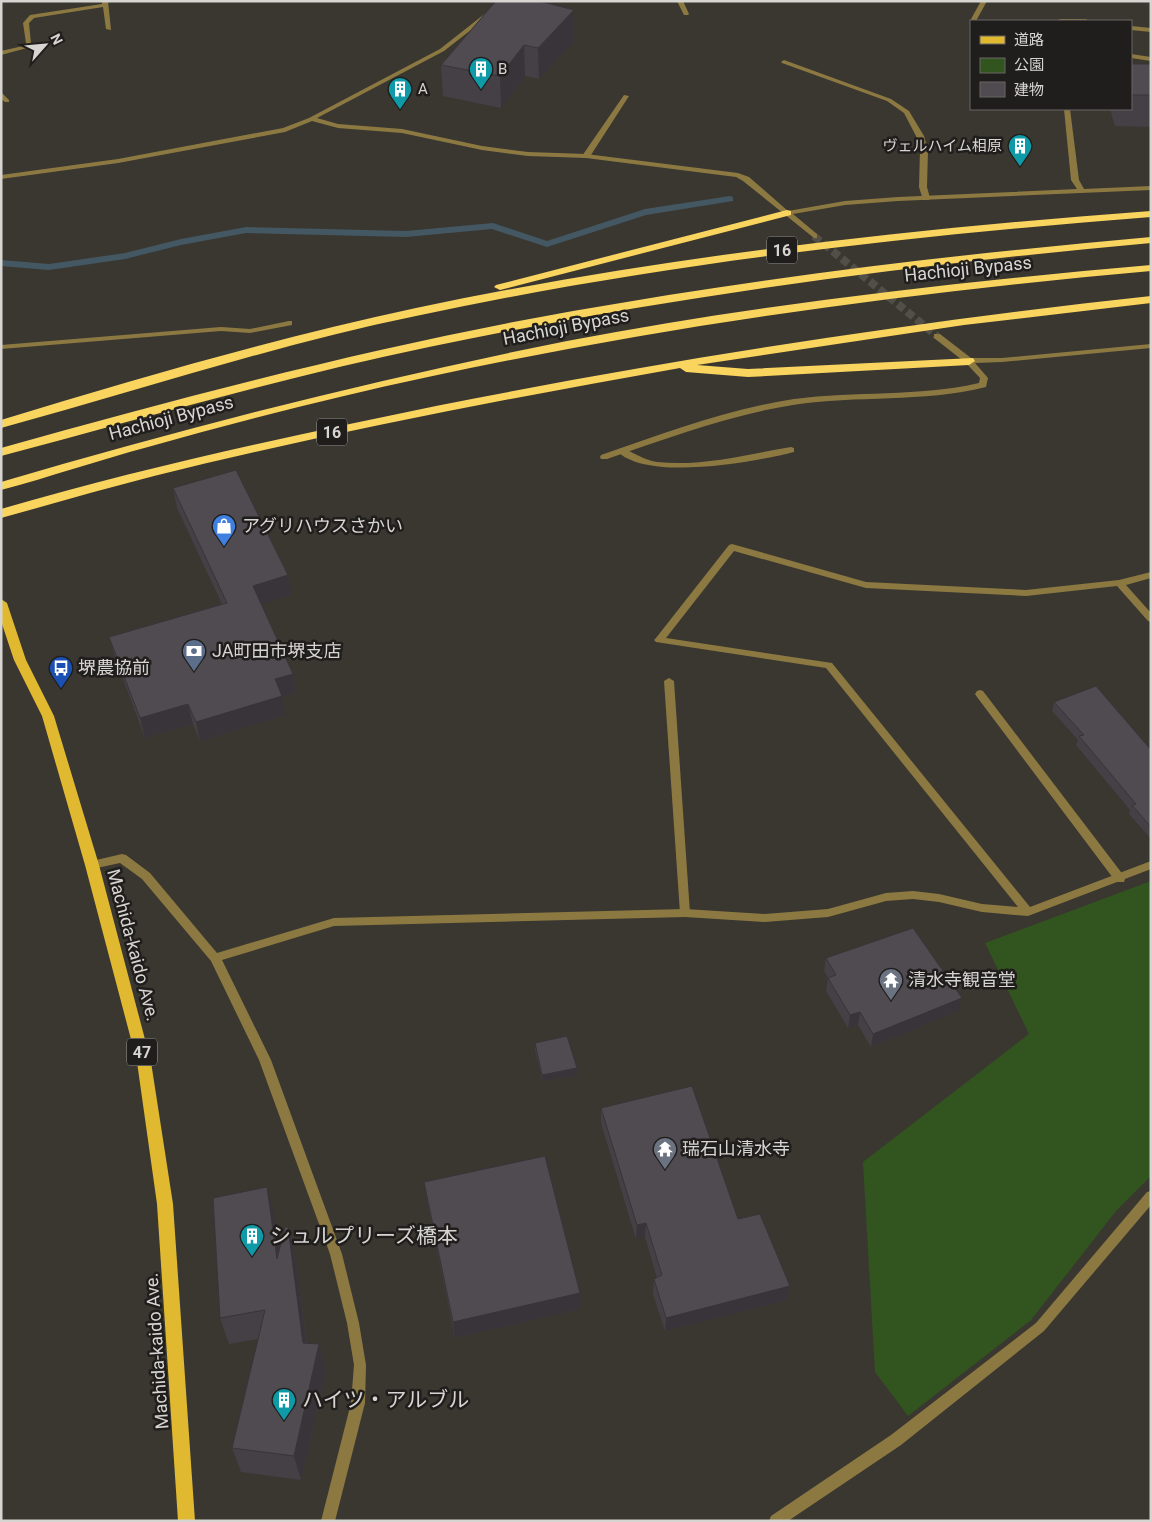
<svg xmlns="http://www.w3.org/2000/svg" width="1152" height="1522" font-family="Roboto,'Noto Sans JP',sans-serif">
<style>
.green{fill:#32541f}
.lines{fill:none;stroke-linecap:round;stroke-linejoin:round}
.stream{fill:#435862;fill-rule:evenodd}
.street-tunnel{stroke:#524f49;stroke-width:8;stroke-dasharray:8 4;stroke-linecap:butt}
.lane{fill:#8c7941;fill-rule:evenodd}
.street{fill:#8c7941;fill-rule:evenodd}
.primary{fill:#e0b931;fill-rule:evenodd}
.highway{fill:#f9d45e;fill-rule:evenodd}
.wall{fill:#454046}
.shaded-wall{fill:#383439}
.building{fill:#504b51;stroke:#383439}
.labels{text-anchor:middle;stroke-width:5;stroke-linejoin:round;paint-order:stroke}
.far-poi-label{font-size:15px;fill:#d7d5d2;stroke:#201e1c;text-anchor:start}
.shield{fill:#201e1c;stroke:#a09e9b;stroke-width:1}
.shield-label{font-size:16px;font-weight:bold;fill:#d7d5d2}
.street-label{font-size:18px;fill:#d7d5d2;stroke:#201e1c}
.poi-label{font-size:18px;fill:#d7d5d2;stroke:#201e1c;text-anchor:start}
.near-poi-label{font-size:21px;fill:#d7d5d2;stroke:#201e1c;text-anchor:start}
</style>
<rect width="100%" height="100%" fill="#3a3731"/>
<!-- green -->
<path class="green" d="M 1151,881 L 1151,1176 L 1116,1211 L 1031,1320 L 908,1416 L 875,1372 L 863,1162 L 1029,1034 L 985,943 Z"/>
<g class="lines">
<!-- stream -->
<path class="stream" d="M 730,196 L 733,197 L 733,201 L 646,215 L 547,247 L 492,229 L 406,237 L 246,233 L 181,245 L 125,259 L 49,270 L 1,266 L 1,260 L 49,264 L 125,253 L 181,239 L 246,227 L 406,231 L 493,223 L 547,241 L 645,209 Z"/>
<!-- street-tunnel -->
<path class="street-tunnel" d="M 814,236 L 937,336"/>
<!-- lane -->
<path class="lane" d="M 677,1 L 683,1 L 689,14 L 688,15 L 684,15 Z
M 784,60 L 891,99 L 909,111 L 924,136 L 928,150 L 927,187 L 930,198 L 929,200 L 923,200 L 919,187 L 920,150 L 916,136 L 904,113 L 887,101 L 782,63 L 781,62 Z
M 624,95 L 629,96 L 589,158 L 583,158 L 582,156 Z
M 289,321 L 292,321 L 292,325 L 250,333 L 221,331 L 1,349 L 1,345 L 221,327 L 250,329 Z
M 791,447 L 794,448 L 794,452 C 755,462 647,482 617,451 L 621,448 C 634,452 643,460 657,462 C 701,467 748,454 791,447 Z
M 669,678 L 674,681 L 690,913 L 689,916 L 685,917 L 681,916 L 680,913 L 664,681 Z
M 980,690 L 983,691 L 1124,876 L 1125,879 L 1124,882 L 1116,882 L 977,697 L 975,694 L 977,691 Z
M 1151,1191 L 1151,1205 L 1044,1331 L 901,1445 L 788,1521 L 769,1521 L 771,1516 L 891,1435 L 1036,1323 L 1147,1192 Z"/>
<!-- street -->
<path class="street" d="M 102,1 L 108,1 L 111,30 L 106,29 L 103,7 L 34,18 L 29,23 L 31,44 L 27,48 L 1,55 L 1,51 L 23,46 L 26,43 L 23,23 L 30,15 L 102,4 Z
M 501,1 L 508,1 L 444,51 L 317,118 L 338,124 L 402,129 L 482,146 L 528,152 L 586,154 L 738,173 L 749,177 L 788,211 L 845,201 L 898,197 L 1077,189 L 1071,180 L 1064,109 L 1070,109 L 1079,180 L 1084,189 L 1151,186 L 1151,190 L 898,201 L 845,205 L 793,214 L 817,234 L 817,238 L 814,238 L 743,181 L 736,177 L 586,158 L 528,156 L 482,150 L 402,133 L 338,128 L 312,121 L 285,132 L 118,163 L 1,179 L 1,175 L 118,159 L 283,128 L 309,118 L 440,49 Z
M 981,1 L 987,1 L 976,21 L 971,22 L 970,21 Z
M 1060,19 L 1086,19 L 1089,21 L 1057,21 Z
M 1131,26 L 1151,28 L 1151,32 L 1131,30 Z
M 1131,54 L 1151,57 L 1151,61 L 1131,58 Z
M 1,92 L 9,100 L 9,102 L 5,102 L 1,99 Z
M 934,334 L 940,334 L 971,358 L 1002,358 L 1151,344 L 1151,348 L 1002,362 L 975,363 L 988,378 L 986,387 C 922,403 857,395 793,405 C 729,415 668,438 607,459 L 601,459 L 600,457 L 601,455 C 664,433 728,409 794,399 C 856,391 918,397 979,383 L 980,378 L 966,363 L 934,338 Z
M 732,544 L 866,582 L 1026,590 L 1119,580 L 1151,572 L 1151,578 L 1126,585 L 1151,613 L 1151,622 L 1148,621 L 1117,586 L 1026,596 L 866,588 L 734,551 L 666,638 L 832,663 L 1030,907 L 1151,861 L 1151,869 L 1028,916 L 982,912 L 939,902 L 913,899 L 886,901 L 828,917 L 765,922 L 685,917 L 334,926 L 222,960 L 271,1060 L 342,1254 L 359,1323 L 366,1365 L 365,1403 L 335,1521 L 321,1521 L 351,1403 L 354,1365 L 347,1323 L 330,1254 L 259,1060 L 211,961 L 142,879 L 120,863 L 92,869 L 88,868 L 87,865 L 88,862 L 92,861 L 122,854 L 126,855 L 150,873 L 217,953 L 334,918 L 685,909 L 765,914 L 828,909 L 886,893 L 913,891 L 939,894 L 982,904 L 1018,907 L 826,668 L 656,642 L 654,640 L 656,638 L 729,545 Z"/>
<!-- primary -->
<path class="primary" d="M 1,599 L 7,603 L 26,660 L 54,716 L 99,865 L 151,1062 L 173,1204 L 195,1521 L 178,1521 L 157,1204 L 137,1062 L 85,865 L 42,716 L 14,660 L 1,621 Z"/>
<!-- highway -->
<path class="highway" d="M 787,210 L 791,211 L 791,215 L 500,290 L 494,287 L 496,285 Z
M 1151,211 L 1151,217 C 904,236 658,264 416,316 C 275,345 140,390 1,428 L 1,420 C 138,378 276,338 416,308 C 658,257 904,229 1151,211 Z
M 1151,237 L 1151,243 C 908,265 668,297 429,347 C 285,377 143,418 1,456 L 1,448 C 190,395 380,345 573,311 C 765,277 957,254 1151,237 Z
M 1151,265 L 1151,271 C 906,293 669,325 428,377 C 334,397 241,421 148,447 C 99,460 50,477 1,490 L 1,482 C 188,427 376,379 567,341 C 760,304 955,282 1151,265 Z
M 1151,296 L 1151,303 L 964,325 L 697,365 L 748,369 L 973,358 L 975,361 L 969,365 L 748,377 L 686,372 L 680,368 C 504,399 328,433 154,476 C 103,489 52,504 1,518 L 1,509 C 144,467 290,436 436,406 C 673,359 911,322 1151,296 Z"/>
</g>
<!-- wall -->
<path class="wall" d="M 496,1 L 574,41 L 539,79 L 525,76 L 501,108 L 443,96 L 441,65 Z
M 1131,64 L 1151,64 L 1151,127 L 1115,126 L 1110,109 L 1131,109 Z
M 173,488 L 291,595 L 261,604 L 293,674 L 296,693 L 282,697 L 286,715 L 200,741 L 193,724 L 145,738 L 115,657 L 109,637 L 222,604 L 177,508 Z
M 1054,702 L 1151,750 L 1151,839 L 1129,814 L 1130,810 L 1076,745 L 1078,740 L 1052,711 Z
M 826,958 L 958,1011 L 871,1047 L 858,1025 L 848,1028 L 826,991 L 828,978 L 824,971 Z
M 535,1043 L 577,1075 L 543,1081 L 535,1050 Z
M 601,1108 L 738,1219 L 790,1286 L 787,1300 L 665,1331 L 653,1294 L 654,1279 L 657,1278 L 645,1237 L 636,1239 L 601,1123 Z
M 424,1182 L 580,1309 L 455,1338 L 427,1200 Z
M 274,1215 L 279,1250 L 295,1255 L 307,1343 L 319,1344 L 326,1370 L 301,1480 L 241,1472 L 232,1448 L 258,1339 L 229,1344 L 220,1318 Z"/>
<!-- shaded-wall -->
<path class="shaded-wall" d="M 574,10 L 574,41 L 539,79 L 538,48 Z
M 524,45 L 525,76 L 501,108 L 500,76 Z
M 288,575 L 291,595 L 256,606 L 253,586 Z
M 293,674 L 296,693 L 282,697 L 286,715 L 200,741 L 196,722 L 275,679 Z
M 188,704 L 193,724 L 145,738 L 140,718 Z
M 962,998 L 958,1011 L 871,1047 L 873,1034 Z
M 860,1012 L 858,1025 L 848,1028 L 850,1015 Z
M 577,1068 L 577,1075 L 543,1081 L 542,1075 Z
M 267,1187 L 274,1215 L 284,1286 L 277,1259 Z
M 646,1223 L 645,1237 L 636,1239 L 637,1225 Z
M 288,1227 L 295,1255 L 310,1369 L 303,1343 Z
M 790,1286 L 787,1300 L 665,1331 L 666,1318 Z
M 580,1293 L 580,1309 L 455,1338 L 453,1322 Z
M 319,1344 L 326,1370 L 301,1480 L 294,1456 Z"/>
<!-- building -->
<path class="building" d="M 496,1 L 539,1 L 574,10 L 538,48 L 524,45 L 500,76 L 441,65 Z
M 1131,64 L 1151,64 L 1151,95 L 1131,95 Z
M 236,470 L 288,575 L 253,586 L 293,674 L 275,679 L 282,696 L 196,722 L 188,704 L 140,718 L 109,637 L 227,603 L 173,488 Z
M 1096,686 L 1151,750 L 1151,827 L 1132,805 L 1136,804 L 1079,736 L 1084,735 L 1054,702 Z
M 913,928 L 962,998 L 873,1034 L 860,1012 L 850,1015 L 828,978 L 836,975 L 826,958 Z
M 567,1036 L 577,1068 L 542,1075 L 535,1043 Z
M 692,1086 L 738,1219 L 760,1214 L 790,1286 L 666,1318 L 654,1279 L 662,1275 L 646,1223 L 637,1225 L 601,1108 Z
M 545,1156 L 580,1293 L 453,1322 L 424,1182 Z
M 267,1187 L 277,1259 L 285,1227 L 288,1227 L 303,1343 L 319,1344 L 294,1456 L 232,1448 L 265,1310 L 220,1318 L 213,1198 Z"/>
<!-- icons -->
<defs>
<g id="building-pin" transform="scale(1.25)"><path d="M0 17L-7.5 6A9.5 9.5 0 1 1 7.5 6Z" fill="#0f9aa8" stroke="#201e1c"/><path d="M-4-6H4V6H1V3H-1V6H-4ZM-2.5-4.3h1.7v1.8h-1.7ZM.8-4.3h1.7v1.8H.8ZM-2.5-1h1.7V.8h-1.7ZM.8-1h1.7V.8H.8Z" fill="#fff"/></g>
<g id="shop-pin" transform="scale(1.25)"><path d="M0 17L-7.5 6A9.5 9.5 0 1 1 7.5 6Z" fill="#3f7fe0" stroke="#201e1c"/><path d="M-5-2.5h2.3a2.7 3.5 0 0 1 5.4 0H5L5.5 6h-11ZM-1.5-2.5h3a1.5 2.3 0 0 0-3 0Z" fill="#fff"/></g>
<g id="bank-pin" transform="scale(1.25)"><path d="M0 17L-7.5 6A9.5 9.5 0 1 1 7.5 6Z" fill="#5c6f8a" stroke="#201e1c"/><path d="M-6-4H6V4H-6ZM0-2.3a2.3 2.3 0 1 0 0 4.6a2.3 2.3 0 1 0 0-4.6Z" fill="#fff"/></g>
<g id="bus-pin" transform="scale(1.25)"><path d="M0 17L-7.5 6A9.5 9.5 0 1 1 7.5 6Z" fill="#1a4fb4" stroke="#201e1c"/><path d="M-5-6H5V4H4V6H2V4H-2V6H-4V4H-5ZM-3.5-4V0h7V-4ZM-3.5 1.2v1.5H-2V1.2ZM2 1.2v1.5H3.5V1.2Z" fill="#fff"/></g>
<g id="temple-pin" transform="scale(1.25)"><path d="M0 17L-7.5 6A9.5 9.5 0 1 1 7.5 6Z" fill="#6b7280" stroke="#201e1c"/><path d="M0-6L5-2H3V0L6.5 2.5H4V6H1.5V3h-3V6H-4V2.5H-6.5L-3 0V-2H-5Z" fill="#fff"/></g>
</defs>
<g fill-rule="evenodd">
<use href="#building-pin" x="481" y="69"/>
<use href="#building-pin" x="400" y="89"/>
<use href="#building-pin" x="1020" y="146"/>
<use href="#shop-pin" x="224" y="526"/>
<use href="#bank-pin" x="194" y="651"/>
<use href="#bus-pin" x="61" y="668"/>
<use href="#temple-pin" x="891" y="980"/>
<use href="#temple-pin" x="665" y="1149"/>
<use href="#building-pin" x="252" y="1236"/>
<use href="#building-pin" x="284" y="1400"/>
</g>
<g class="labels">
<!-- far-poi labels -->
<g class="far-poi-label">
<text x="498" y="74">B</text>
<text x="418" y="94">A</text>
<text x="1002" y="151" text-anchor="end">ヴェルハイム相原</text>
</g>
<!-- shield labels -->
<g class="shield">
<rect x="767" y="236.5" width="30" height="27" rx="4"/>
<rect x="317" y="418.5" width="30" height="27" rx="4"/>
<rect x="127" y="1038.5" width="30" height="27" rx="4"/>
</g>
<g class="shield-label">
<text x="782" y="256">16</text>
<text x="332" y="438">16</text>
<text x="142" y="1058">47</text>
</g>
<!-- street labels -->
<g class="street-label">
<text transform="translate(968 269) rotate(-6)" y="6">Hachioji Bypass</text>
<text transform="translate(566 327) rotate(-11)" y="6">Hachioji Bypass</text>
<text transform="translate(171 418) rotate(-15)" y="6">Hachioji Bypass</text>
<text transform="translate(133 945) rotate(75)" y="6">Machida-kaido Ave.</text>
<text transform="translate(157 1351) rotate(-94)" y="6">Machida-kaido Ave.</text>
</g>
<!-- poi labels -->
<g class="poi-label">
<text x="242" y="532">アグリハウスさかい</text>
<text x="212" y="657">JA町田市堺支店</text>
<text x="78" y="674">堺農協前</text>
<text x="908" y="986">清水寺観音堂</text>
<text x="682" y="1155">瑞石山清水寺</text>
</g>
<!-- near-poi labels -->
<g class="near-poi-label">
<text x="270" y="1243">シュルプリーズ橋本</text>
<text x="302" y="1407">ハイツ・アルブル</text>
</g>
</g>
<!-- border -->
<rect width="1152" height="1522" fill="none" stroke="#d7d5d2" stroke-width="5"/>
<!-- legend -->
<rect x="970" y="20" width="162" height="90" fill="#201e1c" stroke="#696765"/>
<rect x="980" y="36" width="25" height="8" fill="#e0b931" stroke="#696765"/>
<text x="1014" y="45" font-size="15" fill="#d7d5d2">道路</text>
<rect x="980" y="58" width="25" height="15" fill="#32541f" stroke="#696765"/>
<text x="1014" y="70" font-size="15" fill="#d7d5d2">公園</text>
<rect x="980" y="82" width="25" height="15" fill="#504b51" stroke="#696765"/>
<text x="1014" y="95" font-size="15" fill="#d7d5d2">建物</text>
<!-- north arrow -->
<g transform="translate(45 45) rotate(63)" stroke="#201e1c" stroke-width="4" paint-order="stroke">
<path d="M0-4L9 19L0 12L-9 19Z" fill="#d7d5d2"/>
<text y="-8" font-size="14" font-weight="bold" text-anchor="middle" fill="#d7d5d2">N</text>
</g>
</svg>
